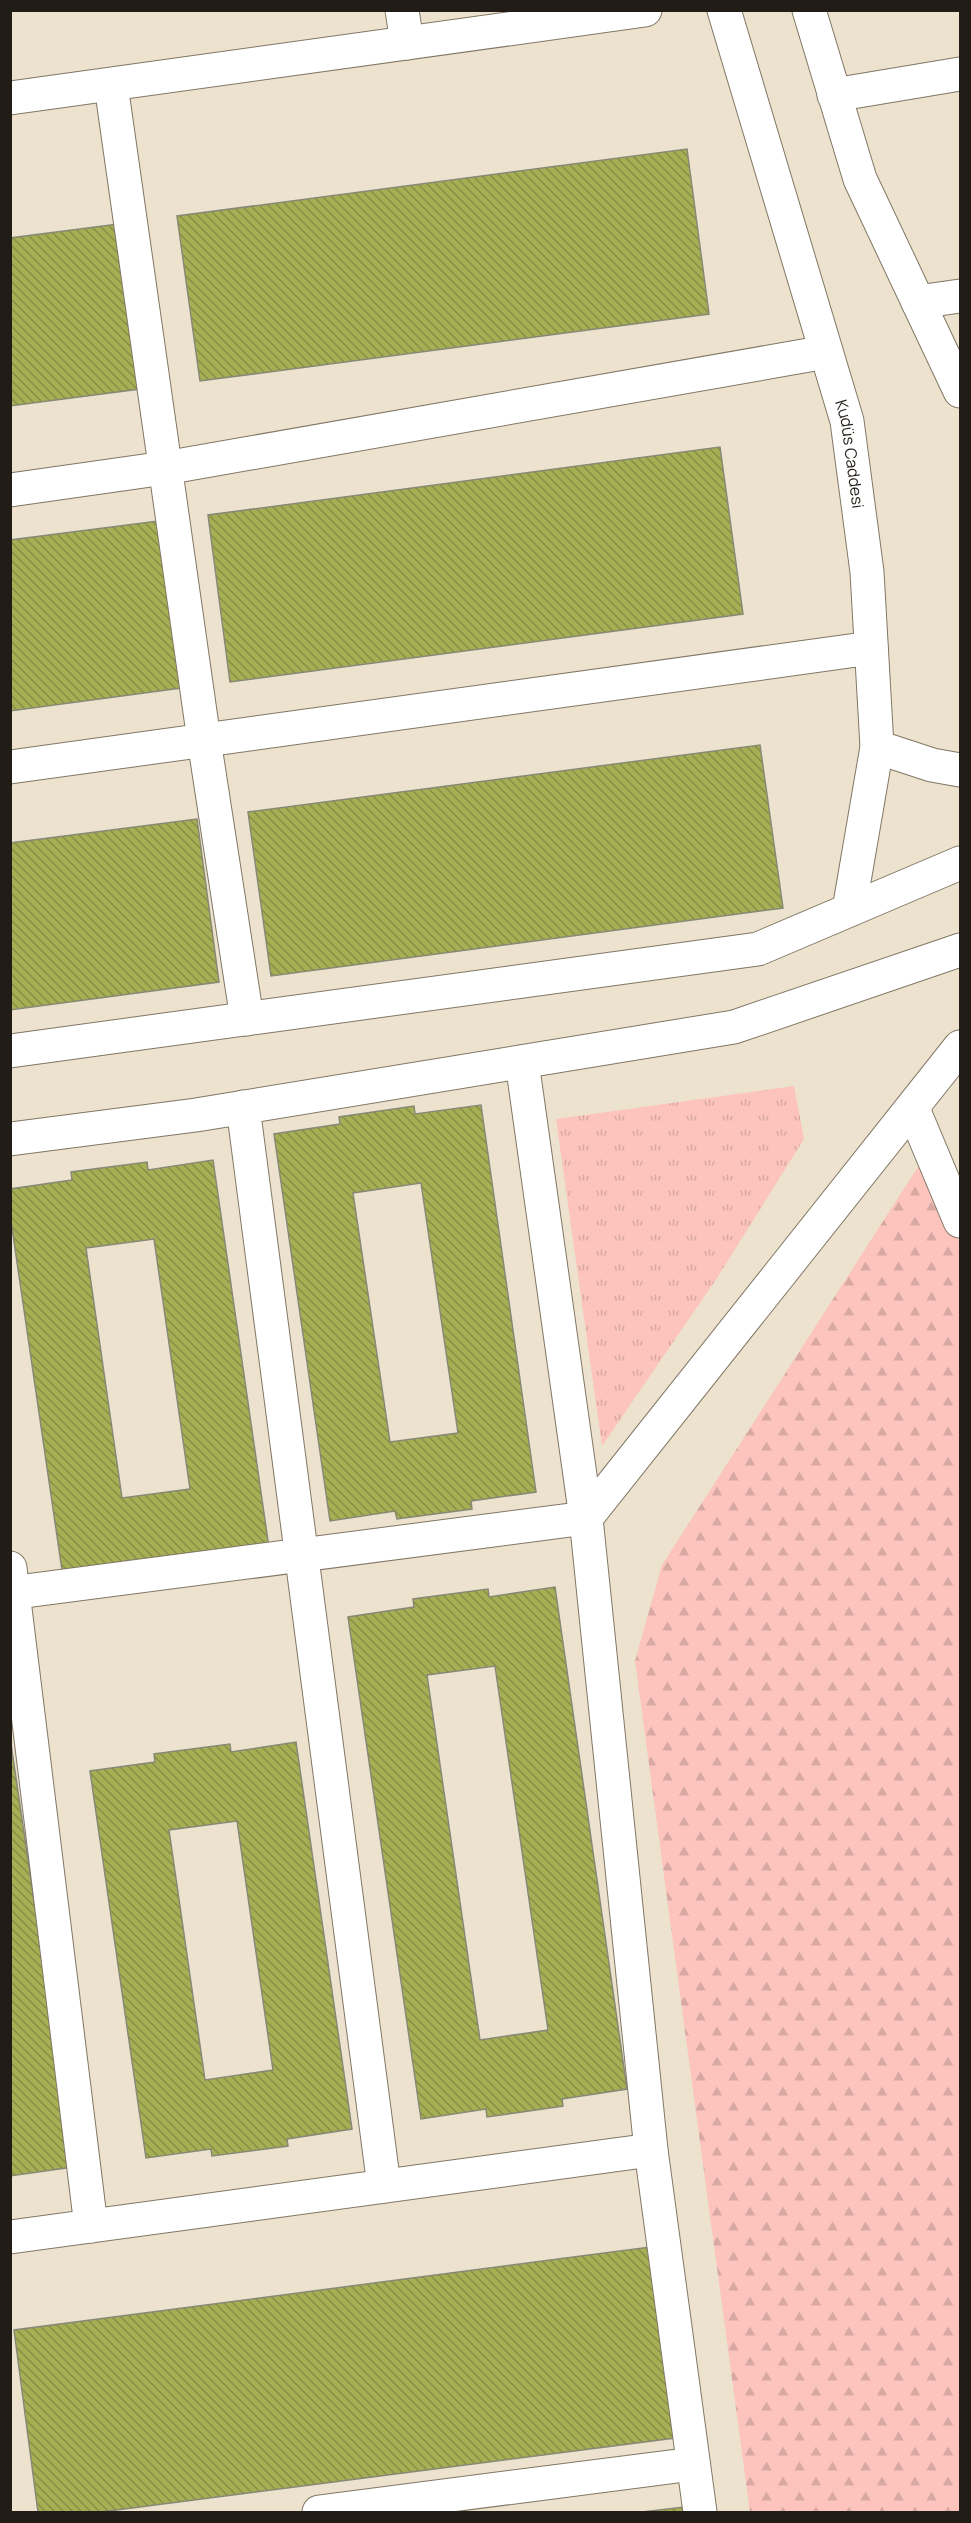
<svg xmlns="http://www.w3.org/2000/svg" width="971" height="2523" font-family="Manrope,sans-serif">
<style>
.grass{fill:url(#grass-tufts)}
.forest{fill:url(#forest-firs)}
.building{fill:url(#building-back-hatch);stroke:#878975;stroke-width:1.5;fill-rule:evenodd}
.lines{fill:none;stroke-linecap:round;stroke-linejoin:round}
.minor-casing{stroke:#807765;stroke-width:35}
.minor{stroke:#fff;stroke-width:33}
.labels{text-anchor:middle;stroke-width:4.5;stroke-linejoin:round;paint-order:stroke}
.street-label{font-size:16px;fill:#211d16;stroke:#fff}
</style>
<defs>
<pattern id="grass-tufts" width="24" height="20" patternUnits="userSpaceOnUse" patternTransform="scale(1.5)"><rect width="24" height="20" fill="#fcc4bd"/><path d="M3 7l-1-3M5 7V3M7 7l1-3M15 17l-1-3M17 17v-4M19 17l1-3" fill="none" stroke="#d8a8a2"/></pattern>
<pattern id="forest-firs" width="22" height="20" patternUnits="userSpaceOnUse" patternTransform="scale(1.5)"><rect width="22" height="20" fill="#fcc4bd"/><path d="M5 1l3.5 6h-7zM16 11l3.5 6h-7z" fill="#d8a8a2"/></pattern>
<pattern id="building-back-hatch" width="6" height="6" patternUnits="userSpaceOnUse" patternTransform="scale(1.5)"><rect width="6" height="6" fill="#a7af54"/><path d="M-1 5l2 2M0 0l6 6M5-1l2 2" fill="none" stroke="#888e45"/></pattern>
</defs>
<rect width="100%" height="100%" fill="#ece2cd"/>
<!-- grass -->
<path class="grass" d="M 794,1086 L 804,1139 L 717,1278 L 602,1446 L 556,1119 Z"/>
<!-- forest -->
<path class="forest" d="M 925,1156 L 960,1243 L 960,2512 L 750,2512 L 635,1661 L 662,1565 Z"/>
<!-- building -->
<path class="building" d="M 687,149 L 709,314 L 200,381 L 177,216 Z
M 118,224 L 140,389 L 10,406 L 10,238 Z
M 720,447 L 743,614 L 230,682 L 208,515 Z
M 158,521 L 181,688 L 10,711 L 10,540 Z
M 760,745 L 783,908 L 271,976 L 248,812 Z
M 197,819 L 219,982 L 10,1010 L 10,843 Z
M 481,1105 L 536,1492 L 471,1501 L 472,1509 L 397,1519 L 395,1511 L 330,1521 L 274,1134 L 340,1124 L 339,1117 L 414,1106 L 415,1114 ZM 421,1183 L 458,1433 L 390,1442 L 353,1193 Z
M 213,1160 L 269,1548 L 63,1577 L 10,1214 L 10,1189 L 72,1180 L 71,1172 L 147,1162 L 148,1170 ZM 154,1239 L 190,1489 L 122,1498 L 86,1248 Z
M 555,1587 L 627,2089 L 562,2099 L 563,2106 L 487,2117 L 486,2109 L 421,2119 L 348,1617 L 414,1607 L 413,1599 L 488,1589 L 489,1597 ZM 495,1666 L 548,2030 L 480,2040 L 427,1675 Z
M 10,1737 L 73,2167 L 10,2176 Z
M 296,1742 L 352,2129 L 287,2139 L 288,2146 L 212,2156 L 211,2149 L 146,2158 L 90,1771 L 155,1762 L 154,1754 L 230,1744 L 231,1752 ZM 237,1821 L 273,2070 L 205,2080 L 169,1830 Z
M 650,2247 L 675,2438 L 101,2512 L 38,2512 L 14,2330 Z
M 684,2507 L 685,2512 L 642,2512 Z"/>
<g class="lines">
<!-- minor casing -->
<g class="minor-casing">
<g id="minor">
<path d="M 402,10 L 407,43"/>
<path id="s1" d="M 724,10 L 847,421 L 867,572 L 877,747 L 849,910"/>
<path d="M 809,10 L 860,179 L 960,391"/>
<path d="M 111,85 L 204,740 L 247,1019"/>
<path d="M 834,95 L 960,74"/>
<path d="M 10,98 L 645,10"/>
<path d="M 918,302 L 960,296"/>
<path d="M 10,490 L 165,468 L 826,352"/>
<path d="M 877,747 L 932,765 L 960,770"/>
<path d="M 10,767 L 871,648"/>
<path d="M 10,1051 L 758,949 L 960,863"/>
<path d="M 522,1062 L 586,1518 L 651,2150 L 700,2512"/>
<path d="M 243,1107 L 384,2186"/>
<path d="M 913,1109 L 960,1221"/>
<path d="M 10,1139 L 196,1115 L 734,1027 L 960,950"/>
<path d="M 10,1568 L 91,2226"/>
<path d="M 10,1593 L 586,1518 L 960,1047"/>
<path d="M 10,2237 L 651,2150"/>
<path d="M 319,2512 L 693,2464"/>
</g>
</g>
<!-- minor -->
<use href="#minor" class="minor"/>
</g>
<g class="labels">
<!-- street labels -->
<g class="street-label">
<text dy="6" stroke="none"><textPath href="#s1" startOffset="462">Kudüs Caddesi</textPath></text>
</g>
</g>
<!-- border -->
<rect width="971" height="2523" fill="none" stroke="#211d16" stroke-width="24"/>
</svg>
